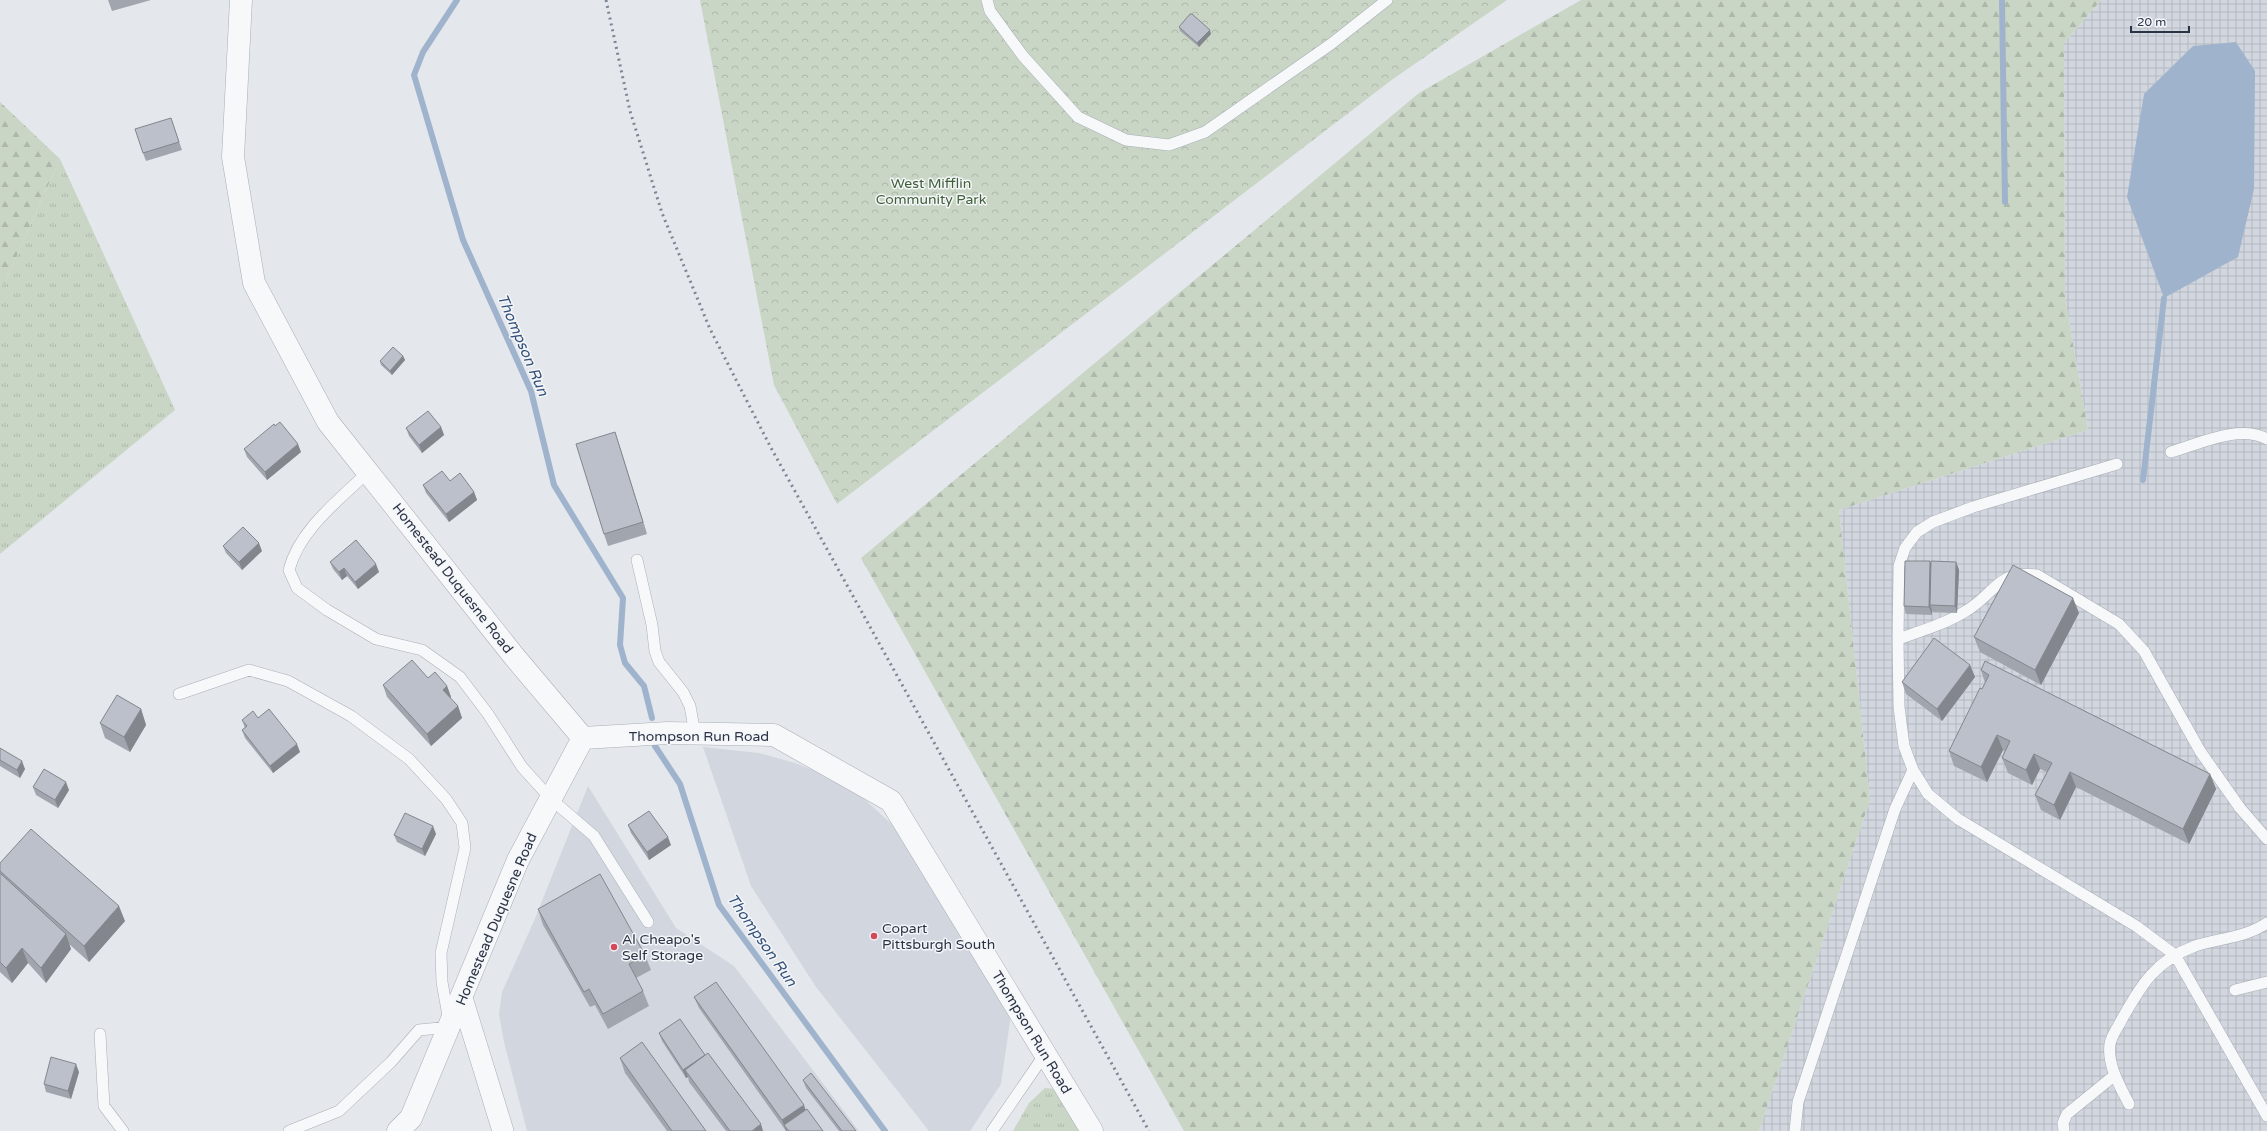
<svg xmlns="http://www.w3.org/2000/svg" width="2267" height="1131" font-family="'Varela Round',sans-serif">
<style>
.built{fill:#d2d6de}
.industrial{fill:url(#industrial-grid)}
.grass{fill:url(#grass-tufts)}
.forest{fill:url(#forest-firs)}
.park{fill:url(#park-crowns)}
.water{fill:#9fb4cc}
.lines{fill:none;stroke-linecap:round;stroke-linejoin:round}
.stream{stroke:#9fb4cc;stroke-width:6}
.service-casing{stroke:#a9aeb7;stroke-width:12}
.minor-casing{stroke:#a9aeb7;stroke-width:22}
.tertiary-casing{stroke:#a9aeb7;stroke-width:23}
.service{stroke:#f7f8fa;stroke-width:11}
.minor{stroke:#f7f8fa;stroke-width:21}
.tertiary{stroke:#f7f8fa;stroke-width:22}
.rail{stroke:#7d8696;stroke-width:3;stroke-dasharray:2 4;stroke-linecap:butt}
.wall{fill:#a1a5ae}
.shaded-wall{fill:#83868d}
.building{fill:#bbc0ca;stroke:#83868d}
.poi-dot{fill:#d1495b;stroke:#f4f6f9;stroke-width:1.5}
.labels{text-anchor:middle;stroke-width:3;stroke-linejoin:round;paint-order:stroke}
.park-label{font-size:14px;fill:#3f6138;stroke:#f4f6f9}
.street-label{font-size:14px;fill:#2b3445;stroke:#f4f6f9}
.poi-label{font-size:14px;fill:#2b3445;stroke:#f4f6f9;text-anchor:start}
.water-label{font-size:15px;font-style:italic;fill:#34527a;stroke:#f4f6f9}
</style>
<defs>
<pattern id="industrial-grid" width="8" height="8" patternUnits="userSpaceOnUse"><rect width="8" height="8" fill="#d2d6de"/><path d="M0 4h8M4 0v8" fill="none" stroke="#b4b8c0"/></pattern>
<pattern id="grass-tufts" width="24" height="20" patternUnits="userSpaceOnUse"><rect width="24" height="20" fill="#c9d6c5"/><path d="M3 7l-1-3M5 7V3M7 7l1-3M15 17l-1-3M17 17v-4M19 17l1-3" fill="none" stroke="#adb8ab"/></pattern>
<pattern id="forest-firs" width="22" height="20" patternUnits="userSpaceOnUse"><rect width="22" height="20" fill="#c9d6c5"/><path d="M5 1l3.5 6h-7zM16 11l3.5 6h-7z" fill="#adb8ab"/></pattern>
<pattern id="park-crowns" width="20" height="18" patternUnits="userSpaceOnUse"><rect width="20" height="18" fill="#c9d6c5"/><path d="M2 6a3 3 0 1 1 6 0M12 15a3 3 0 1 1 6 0" fill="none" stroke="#adb8ab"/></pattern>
</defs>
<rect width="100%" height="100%" fill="#e4e7ec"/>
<!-- built -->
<path class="built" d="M 703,747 L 759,753 L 795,763 L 833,778 L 862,797 L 897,829 L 1011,1014 L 1001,1084 L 970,1131 L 929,1131 L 816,987 L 751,886 Z
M 588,786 L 676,928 L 734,966 L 859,1131 L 527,1131 L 504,1042 L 499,1014 L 502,992 L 534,921 Z"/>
<!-- industrial -->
<path class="industrial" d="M 2101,0 L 2267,0 L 2267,1131 L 1759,1131 L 1870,800 L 1839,510 L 2088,430 L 2065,298 L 2064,43 Z"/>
<!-- grass -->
<path class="grass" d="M 60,159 L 175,410 L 0,554 L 0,286 L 4,284 Z
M 1045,1088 L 1056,1089 L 1087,1131 L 1013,1131 L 1029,1103 Z"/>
<!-- forest -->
<path class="forest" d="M 1581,0 L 2101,0 L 2064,43 L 2065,298 L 2088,430 L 1839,510 L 1870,800 L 1759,1131 L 1184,1131 L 861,558 L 1419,93 Z
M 0,102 L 60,159 L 4,284 L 0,286 Z"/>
<!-- park -->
<path class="park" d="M 700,0 L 1507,0 L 1393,79 L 837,504 L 774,385 Z"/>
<!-- water -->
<path class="water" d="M 2236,42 L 2255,71 L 2254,189 L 2238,257 L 2164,298 L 2127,197 L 2144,94 L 2193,46 Z"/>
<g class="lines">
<!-- stream -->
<path class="stream" d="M 457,0 L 423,52 L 414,75 L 463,240 L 531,391 L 554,485 L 623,598 L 620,645 L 625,663 L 644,686 L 652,718
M 2002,0 L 2005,202
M 2143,480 L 2164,298
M 655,746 L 680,784 L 719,905 L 885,1131"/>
<!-- service casing -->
<g class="service-casing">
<path id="service" d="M 987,0 L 990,11 L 1023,56 L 1078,117 L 1126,140 L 1169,145 L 1205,132 L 1331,44 L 1387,0
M 2171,452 C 2199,444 2239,424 2267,439
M 2117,464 L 1973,507 L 1933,522 L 1917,532 L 1905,548 L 1899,566 L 1898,639 L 1899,707 L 1904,746 L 1913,770 L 1928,794 L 1958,819 L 2136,926 L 2175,955 L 2267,1116
M 368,472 C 339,500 299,530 289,570 L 297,588 L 327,610 L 376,639 L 422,650 L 460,677 L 488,714 L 522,767 L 551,799 L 594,836 L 648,922
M 637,560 L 652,625 L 655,651 L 659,662 L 683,692 L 690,706 L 695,734
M 1898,639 C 1921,631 1945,624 1966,611 C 1995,594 1997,570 2037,575 L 2119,624 L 2144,651 L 2200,751 L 2240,808 L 2267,839
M 179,694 L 249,670 L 288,681 L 351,716 L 409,759 L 446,799 L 462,823 L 465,848 L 441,953 L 442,982 L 450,1027 L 419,1030 L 391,1062 L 339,1111 L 289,1131
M 2235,990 L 2267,982
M 100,1034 L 104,1106 L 123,1131
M 2129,1104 C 2120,1086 2107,1065 2110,1044 C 2111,1036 2119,1026 2122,1019 C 2142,984 2155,961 2195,946 C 2219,938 2245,938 2267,923
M 992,1131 L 1045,1054
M 1795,1131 L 1798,1102 L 1895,809 L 1913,770
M 2064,1131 L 2063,1123 L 2067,1114 L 2115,1075"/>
</g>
<!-- minor casing -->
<g class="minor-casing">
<path id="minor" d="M 462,998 L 503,1131"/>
</g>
<!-- tertiary casing -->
<g class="tertiary-casing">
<path id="tertiary" d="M 241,0 L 233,157 L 254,283 L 328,422 L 513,655 L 583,738
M 583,738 L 668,733 L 774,735 L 891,801 L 1092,1131
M 398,1131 L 411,1118 L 518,860 L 583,738"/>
</g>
<!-- service -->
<use href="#service" class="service"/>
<!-- minor -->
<use href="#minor" class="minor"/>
<!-- tertiary -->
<use href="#tertiary" class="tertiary"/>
<!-- rail -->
<path class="rail" d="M 606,0 L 630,111 L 662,213 L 710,329 L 770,446 L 1149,1131"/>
</g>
<!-- wall -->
<path class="wall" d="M 108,0 L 151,0 L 112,11 Z
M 1179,27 L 1211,34 L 1199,47 L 1180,31 Z
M 171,118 L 182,150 L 146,161 L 143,153 Z
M 403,356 L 405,360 L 392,375 L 381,365 L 380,361 Z
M 441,427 L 444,435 L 422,453 L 409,436 L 406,428 Z
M 615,432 L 647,534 L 608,546 L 604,534 Z
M 244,449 L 301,452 L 267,480 L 247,457 Z
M 450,481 L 474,492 L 477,500 L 449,522 L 426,493 L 423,485 Z
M 223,546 L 262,551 L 242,570 L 226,553 Z
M 330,562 L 379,572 L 358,589 L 347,576 L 342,580 L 333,569 Z
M 1956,562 L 1959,570 L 1957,613 L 1933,612 L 1932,610 L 1932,615 L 1906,614 L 1904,606 L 1931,564 Z
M 2079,613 L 2041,685 L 1980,652 L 1974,637 Z
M 1970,665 L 1975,677 L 1942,721 L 1906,694 L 1902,682 Z
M 1981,670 L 2210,774 L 2216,789 L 2189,844 L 2076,787 L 2060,820 L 2041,810 L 2035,795 L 2047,772 L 2040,769 L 2032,785 L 2008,773 L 2002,758 L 2005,751 L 2003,750 L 1987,782 L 1954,766 L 1949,751 L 1985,683 Z
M 428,678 L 447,686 L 451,697 L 450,698 L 458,706 L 462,718 L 431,746 L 387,697 L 383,685 Z
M 141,709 L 146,725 L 130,752 L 105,738 L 100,723 Z
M 258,718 L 300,752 L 273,773 L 245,738 L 242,730 L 245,728 L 242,720 Z
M 0,748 L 25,769 L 20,778 L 0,766 Z
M 33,787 L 69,790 L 58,808 L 36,795 Z
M 628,825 L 671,845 L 649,860 L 631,833 Z
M 436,834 L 425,856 L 397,842 L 394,835 Z
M 0,863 L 125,921 L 89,962 L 69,944 L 71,949 L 46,983 L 28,963 L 12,983 L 0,972 Z
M 538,909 L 645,955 L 651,970 L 636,978 L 643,991 L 649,1006 L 608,1029 L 595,1005 L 590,1007 L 543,925 Z
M 694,997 L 805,1110 L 823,1131 L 786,1131 L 699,1008 Z
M 659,1033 L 705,1055 L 763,1131 L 726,1131 L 689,1082 L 688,1077 L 686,1078 L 662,1041 Z
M 620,1058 L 706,1131 L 667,1131 L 625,1073 Z
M 79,1072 L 71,1099 L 46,1092 L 44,1084 Z
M 803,1080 L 856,1131 L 839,1131 L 806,1088 Z"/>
<!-- shaded-wall -->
<path class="shaded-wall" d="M 1210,30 L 1211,34 L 1199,47 L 1197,43 Z
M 403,356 L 405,360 L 392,375 L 390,371 Z
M 441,427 L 444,435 L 422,453 L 419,445 Z
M 615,432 L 619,444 L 647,534 L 643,522 Z
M 298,444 L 301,452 L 267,480 L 265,472 Z
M 474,492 L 477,500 L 449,522 L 446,514 Z
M 259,543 L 262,551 L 242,570 L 239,562 Z
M 1930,561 L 1933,569 L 1930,605 L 1932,610 L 1932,615 L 1929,607 Z
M 1956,562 L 1959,570 L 1957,613 L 1955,606 Z
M 376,564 L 379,572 L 358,589 L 355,582 Z
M 344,568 L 347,576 L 342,580 L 339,572 Z
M 2073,598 L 2079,613 L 2041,685 L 2035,670 Z
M 1970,665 L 1975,677 L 1942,721 L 1937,709 Z
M 447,686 L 451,697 L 447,701 L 443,690 Z
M 458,706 L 462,718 L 431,746 L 427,734 Z
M 141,709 L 146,725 L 130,752 L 124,737 Z
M 1997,735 L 2003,750 L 1987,782 L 1981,767 Z
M 297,744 L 300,752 L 273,773 L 270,766 Z
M 2034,754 L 2040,769 L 2032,785 L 2026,770 Z
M 22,761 L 25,769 L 20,778 L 17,770 Z
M 2070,772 L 2076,787 L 2060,820 L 2054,805 Z
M 2210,774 L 2216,789 L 2189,844 L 2183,829 Z
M 66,782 L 69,790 L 58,808 L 55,800 Z
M 433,826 L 436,834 L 425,856 L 422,849 Z
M 668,837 L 671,845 L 649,860 L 647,852 Z
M 119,906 L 125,921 L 89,962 L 84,946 Z
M 66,934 L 71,949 L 46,983 L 41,968 Z
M 22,948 L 28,963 L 12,983 L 6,968 Z
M 705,1056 L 685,1070 L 688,1077 L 686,1078 L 683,1070 Z
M 76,1064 L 79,1072 L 71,1099 L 68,1091 Z
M 804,1105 L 808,1117 L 784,1125 L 787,1131 L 786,1131 L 782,1120 Z
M 761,1124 L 763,1131 L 752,1131 Z"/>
<!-- building -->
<path class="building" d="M 1190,14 L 1192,14 L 1210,30 L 1197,43 L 1179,27 Z
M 171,118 L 179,142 L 143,153 L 135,129 Z
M 393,347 L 403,356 L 390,371 L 380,361 Z
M 428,411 L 441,427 L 419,445 L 406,428 Z
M 280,422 L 298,444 L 265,472 L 244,449 L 274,424 L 275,426 Z
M 615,432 L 643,522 L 604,534 L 576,444 Z
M 442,471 L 450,481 L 460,473 L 474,492 L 446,514 L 423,485 Z
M 243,527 L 259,543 L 239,562 L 223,546 Z
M 356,540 L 376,564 L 355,582 L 344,568 L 339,572 L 330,562 Z
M 1905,561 L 1930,561 L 1929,607 L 1904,606 Z
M 1931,561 L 1956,562 L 1955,606 L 1930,605 Z
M 2013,565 L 2073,598 L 2035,670 L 1974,637 Z
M 1934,638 L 1970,665 L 1937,709 L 1902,682 Z
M 412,660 L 428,678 L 435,672 L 447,686 L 443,690 L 458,706 L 427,734 L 383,685 Z
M 1985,661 L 2210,774 L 2183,829 L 2070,772 L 2054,805 L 2035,795 L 2052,763 L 2034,754 L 2026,770 L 2002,758 L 2010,741 L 1997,735 L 1981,767 L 1949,751 L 1980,688 L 1982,689 L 1989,675 L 1981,670 Z
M 117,695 L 141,709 L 124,737 L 100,723 Z
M 269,709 L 297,744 L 270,766 L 242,730 L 247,726 L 242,720 L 253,711 L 258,718 Z
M 0,748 L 22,761 L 17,770 L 0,760 Z
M 44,769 L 66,782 L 55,800 L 33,787 Z
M 649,811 L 668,837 L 647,852 L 628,825 Z
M 405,813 L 433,826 L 422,849 L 394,835 Z
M 31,829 L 119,906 L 84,946 L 0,871 L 0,863 Z
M 0,873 L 66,934 L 41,968 L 22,948 L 6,968 L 0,962 Z
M 600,874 L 645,955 L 629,964 L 643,991 L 603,1014 L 589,989 L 584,992 L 538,909 Z
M 716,982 L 804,1105 L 782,1120 L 694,997 Z
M 680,1019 L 705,1055 L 683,1070 L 659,1033 Z
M 642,1042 L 706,1131 L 672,1131 L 620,1058 Z
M 708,1053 L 761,1124 L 752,1131 L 730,1131 L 685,1070 Z
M 51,1057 L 76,1064 L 68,1091 L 44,1084 Z
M 811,1073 L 856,1131 L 842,1131 L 803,1080 Z
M 807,1109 L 823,1131 L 789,1131 L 784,1125 Z"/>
<!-- markers -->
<g class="poi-dot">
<circle cx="874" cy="936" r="4"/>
<circle cx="614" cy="947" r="4"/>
</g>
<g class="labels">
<!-- park labels -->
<g class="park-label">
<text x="931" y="188">West Mifflin<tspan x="931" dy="16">Community Park</tspan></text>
</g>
<!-- street labels -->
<g class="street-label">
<text transform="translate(453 578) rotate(52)" y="5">Homestead Duquesne Road</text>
<text x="699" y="741">Thompson Run Road</text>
<text transform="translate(496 919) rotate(-67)" y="5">Homestead Duquesne Road</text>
<text transform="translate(1032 1032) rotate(59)" y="5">Thompson Run Road</text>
</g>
<!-- poi labels -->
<g class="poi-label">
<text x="882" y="933">Copart<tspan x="882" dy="16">Pittsburgh South</tspan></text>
<text x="622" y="944">Al Cheapo's<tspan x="622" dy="16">Self Storage</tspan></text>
</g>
<!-- water labels -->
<g class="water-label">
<text transform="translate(523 345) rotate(67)" y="5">Thompson Run</text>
<text transform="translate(762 940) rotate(55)" y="5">Thompson Run</text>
</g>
</g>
<!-- scale -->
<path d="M2131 26v6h58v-6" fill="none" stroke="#2b3445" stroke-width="2"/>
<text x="2137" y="26" font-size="12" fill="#2b3445" stroke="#f4f6f9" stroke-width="3" paint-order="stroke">20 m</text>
</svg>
